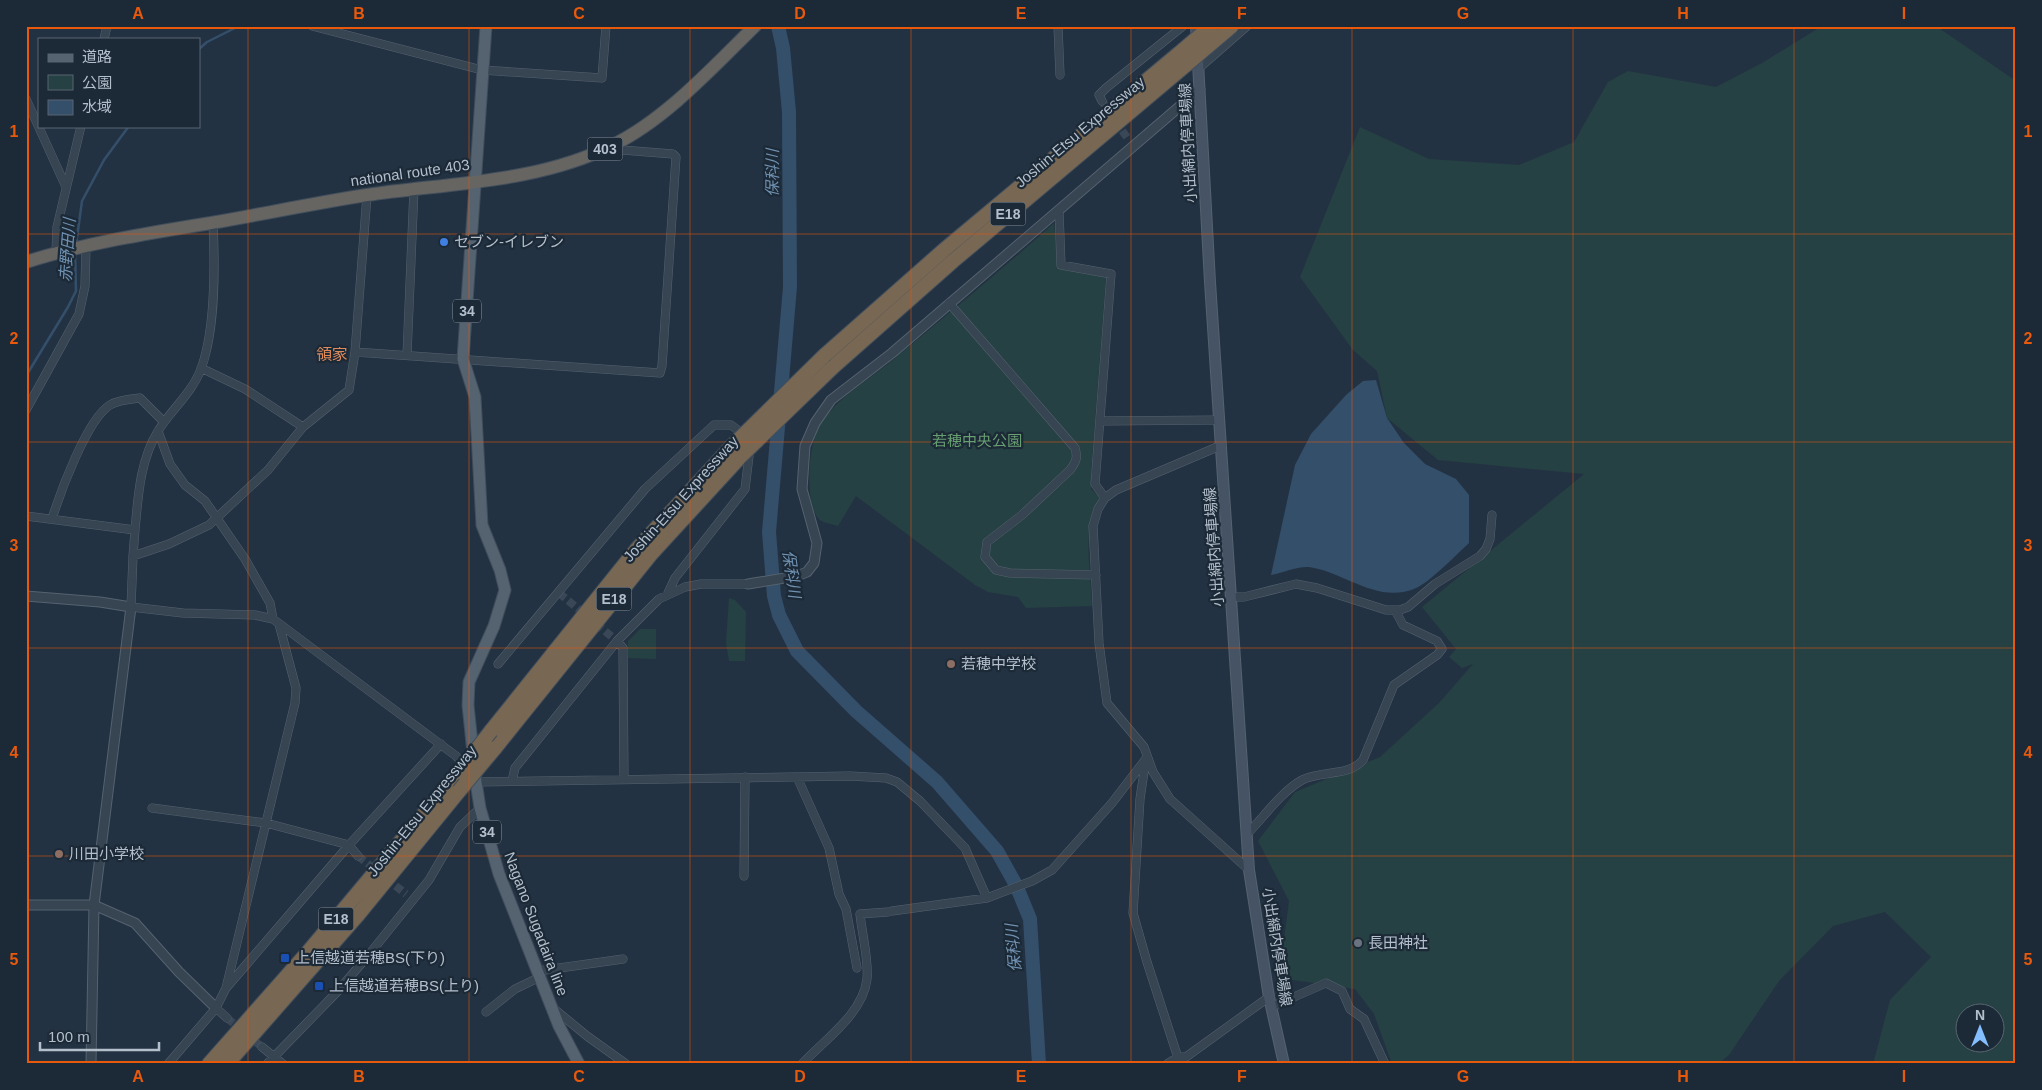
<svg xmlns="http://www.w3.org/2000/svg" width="2042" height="1090" font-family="Helvetica,'Noto Sans JP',sans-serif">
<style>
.green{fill:#254143;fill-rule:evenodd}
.water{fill:#344f6a}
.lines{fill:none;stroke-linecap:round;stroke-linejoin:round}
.stream{stroke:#344f6a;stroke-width:2.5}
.river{stroke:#344f6a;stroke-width:14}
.minor-tunnel{stroke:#394757;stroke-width:8;stroke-dasharray:8 4;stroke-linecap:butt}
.minor-casing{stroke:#55626f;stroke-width:9}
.tertiary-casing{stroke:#55626f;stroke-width:11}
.secondary-casing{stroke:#55626f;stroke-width:12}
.primary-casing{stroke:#414d5a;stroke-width:13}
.trunk-casing{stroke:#424f5c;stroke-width:14}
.motorway-casing{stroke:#424f5c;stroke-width:16}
.minor{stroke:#374451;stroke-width:8}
.tertiary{stroke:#374451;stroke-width:9}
.secondary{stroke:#455365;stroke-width:10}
.primary{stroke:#556371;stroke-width:11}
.trunk{stroke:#666562;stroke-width:12}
.motorway{stroke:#786753;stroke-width:14}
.motorway-bridge-casing{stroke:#424f5c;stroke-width:16;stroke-linecap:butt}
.motorway-bridge{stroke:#786753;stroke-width:14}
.grid{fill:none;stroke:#e8590c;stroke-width:1;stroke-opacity:0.55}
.shop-dot{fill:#3f7fe0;stroke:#1c2936;stroke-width:2}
.education-dot{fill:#8d6e63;stroke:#1c2936;stroke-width:2}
.worship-dot{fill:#6b7280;stroke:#1c2936;stroke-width:2}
.transit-dot{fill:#1a4fb4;stroke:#1c2936;stroke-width:2}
.labels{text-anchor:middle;stroke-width:4.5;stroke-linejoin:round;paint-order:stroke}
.shield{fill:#1c2936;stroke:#86929f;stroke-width:1}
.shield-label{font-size:14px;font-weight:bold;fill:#b4bfcc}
.street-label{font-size:15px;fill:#b4bfcc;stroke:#1c2936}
.poi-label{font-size:15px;fill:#b4bfcc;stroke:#1c2936;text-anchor:start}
.park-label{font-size:15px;fill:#689f71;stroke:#1c2936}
.water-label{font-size:16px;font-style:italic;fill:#7092b2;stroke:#1c2936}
.neighbourhood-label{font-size:16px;fill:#df8a5b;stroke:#1c2936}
.neatline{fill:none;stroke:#e8590c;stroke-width:2}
.grid-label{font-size:16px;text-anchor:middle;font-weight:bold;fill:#e8590c}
</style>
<rect width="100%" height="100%" fill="#233242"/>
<!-- green -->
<path class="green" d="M 1822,26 L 1936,26 L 2016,81 L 2016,1064 L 1873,1064 L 1890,1000 L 1931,957 L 1885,912 L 1833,926 L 1779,981 L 1729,1055 L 1718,1064 L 1392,1064 L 1374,1014 L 1355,989 L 1279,978 L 1289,901 L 1258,841 L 1295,792 L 1380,757 L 1439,703 L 1473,664 L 1462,668 L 1449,657 L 1456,649 L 1422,607 L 1584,474 L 1438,460 L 1387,418 L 1377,371 L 1353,350 L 1300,277 L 1360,127 L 1429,159 L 1519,165 L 1574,142 L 1608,82 L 1628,71 L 1716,87 L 1762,63 ZM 1964,1012 L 1994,1012 L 1994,1042 L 1964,1042 Z
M 1054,223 L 1058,268 L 1106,277 L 1091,475 L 1091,489 L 1100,497 C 1081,529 1091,570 1092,606 L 1026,608 L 1018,597 L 988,592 L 975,585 L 856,496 L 838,526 C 833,524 824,523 820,520 C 803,505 809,441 820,424 C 838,397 870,379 894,359 C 948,314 1002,270 1054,223 Z
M 729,598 L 735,600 L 746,612 L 745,661 L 729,661 L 726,643 Z
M 640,629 L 656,629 L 656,659 L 628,658 L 628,641 Z"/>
<!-- water -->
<path class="water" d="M 1376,380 L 1387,418 L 1404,443 L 1425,464 L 1456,479 L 1469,495 L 1469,543 C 1456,555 1430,582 1416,588 C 1378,605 1345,572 1309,567 C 1298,566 1282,573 1271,575 L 1295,465 L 1311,434 L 1346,395 L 1363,381 Z"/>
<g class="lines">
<!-- stream -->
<path class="stream" d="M 199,49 L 207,42 L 239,26
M 76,245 L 82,201 L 104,160 L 129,126
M 26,376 L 68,307 L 76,291 L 75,253"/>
<!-- river -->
<path class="river" d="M 778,26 L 783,48 L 789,112 L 790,287 L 769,532 L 774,596 L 779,615 L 797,651 L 856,711 L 937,782 L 997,851 L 1016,885 L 1030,919 L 1039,1064"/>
<!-- minor-tunnel -->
<path class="minor-tunnel" d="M 1102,101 L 1128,139
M 559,593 L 617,641
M 358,856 L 406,894
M 227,1018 L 262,1047"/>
<!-- minor casing -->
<g class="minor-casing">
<path id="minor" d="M 312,26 L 482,70 L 602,78 L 606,26
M 1058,26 L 1060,75
M 104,39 L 107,26
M 1199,68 L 1247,26
M 26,99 L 66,187
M 1102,101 L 1099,95 L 1106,88 L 1183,26
M 1059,211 L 1061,265 L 1111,274 L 1095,484 L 1105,498
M 56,252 L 57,227 L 81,126
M 949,303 L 1075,448 C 1078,458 1076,462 1070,470 L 1022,515 L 987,542 L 985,557 L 996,570 L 1010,573 L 1096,575
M 355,352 L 660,373 L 662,366 L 676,157 L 673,154 L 622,150 L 615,145
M 407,355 L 414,189
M 201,368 L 245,389 L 303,427
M 26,410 L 79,314 L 85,286 L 86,246
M 1100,421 L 1220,420
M 158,431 L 170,464 L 185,485 L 205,501 L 245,559 L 270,603 L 273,619
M 1222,445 L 1116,490 L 1105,498 L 1098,509 L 1093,526 L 1099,643 L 1107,703 L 1144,747 L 1153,772 L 1170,799 L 1249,870
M 26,516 L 135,530 L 133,556 L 169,544 L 209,525 L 268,470 L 303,427 L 349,390 L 355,352 L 367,195
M 52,519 C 60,493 87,419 110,405 C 118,400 131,399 140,398 L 164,422
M 135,530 C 138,497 140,460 158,431 C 171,410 192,393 201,369 C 216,328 215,266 213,222
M 133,556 L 131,607 L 183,613 L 255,615 L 273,619 L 456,756 L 465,767
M 1232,597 L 1244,597 L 1296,584 L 1317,588 L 1386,610 L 1400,610 L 1408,607 L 1435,584 L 1480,556 L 1486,549 L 1490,539 L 1492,515
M 617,641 L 623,648 L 624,779
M 498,664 L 645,489 L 714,425 L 731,425 L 739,431 L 745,441 L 749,456 L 745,489 L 675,578 L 668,593
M 1146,758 L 1140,799 L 1133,913 L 1147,962 L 1180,1064
M 797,777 L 829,848 L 839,894 L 846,909 L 857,968
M 473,779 L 476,782 L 850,776 L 886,778 L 897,782 L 920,801 L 965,848 L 987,898
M 512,781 L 515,768 L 617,641 L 659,599 L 685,587 L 701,584 L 748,584
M 152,808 L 266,823 L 349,845 L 358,856
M 1247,834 C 1264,817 1281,792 1302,780 C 1321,770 1349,777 1363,760 L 1394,685 L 1437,655 L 1442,649 L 1437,641 L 1403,625 L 1395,610
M 744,876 L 745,777
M 892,911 L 987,898 L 1032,881 L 1052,870 L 1112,803 L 1145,760
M 538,971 L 623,959
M 227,987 L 349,845 L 441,744
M 1271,1007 L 1326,983 L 1342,991 L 1350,1009 L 1364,1019 L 1385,1064
M 216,1008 L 227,1018
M 553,1008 L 587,1036 L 626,1064
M 486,1012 L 515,989 L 540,977
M 262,1047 L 283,1064
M 168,1064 L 216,1008 L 226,988 L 295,703 L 296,688 L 279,624
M 267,1064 L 337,992 L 367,957 L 429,880 L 460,827 L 480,808
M 802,1064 C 824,1040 863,1014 867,979 C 869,961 862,934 860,914 L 888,912
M 1167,1064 L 1178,1057 L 1186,1057 L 1269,997"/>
</g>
<!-- tertiary casing -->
<g class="tertiary-casing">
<path id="tertiary" d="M 748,584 L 797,576 L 807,572 L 814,563 L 817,543 L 802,489 L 805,446 L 815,423 L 831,400 L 892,353 L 1200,89
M 26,596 L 100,602 L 131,607 L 94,905 L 91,1064
M 26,905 L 94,905 L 135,923 L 179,972 L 216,1008"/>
</g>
<!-- secondary casing -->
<g class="secondary-casing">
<path id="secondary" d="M 1196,26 L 1210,282 L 1249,870 L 1269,997 L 1284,1064"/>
</g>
<!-- primary casing -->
<g class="primary-casing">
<path id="primary" d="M 486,26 L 463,359 L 475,397 L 482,525 L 500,570 L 505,590 L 494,626 L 469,682 L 468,705 L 476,782 L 480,808 L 499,874 L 559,1026 L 579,1064"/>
</g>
<!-- trunk casing -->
<g class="trunk-casing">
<path id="trunk" d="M 26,262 C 86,243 149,233 211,223 C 263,214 315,203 367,195 C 448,183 538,183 613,145 C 666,119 713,67 755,26"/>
</g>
<!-- motorway casing -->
<g class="motorway-casing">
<path id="motorway" d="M 825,355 L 944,250 L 1177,55
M 833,367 L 953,261 L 1186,65
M 491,731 L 637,549 L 732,446
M 495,748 L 651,554 L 741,456
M 209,1064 L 309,951 L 459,772
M 227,1064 L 357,916 L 459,791"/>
</g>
<!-- minor -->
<use href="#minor" class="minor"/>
<!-- tertiary -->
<use href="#tertiary" class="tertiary"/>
<!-- secondary -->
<use href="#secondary" class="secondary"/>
<!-- primary -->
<use href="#primary" class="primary"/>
<!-- trunk -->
<use href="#trunk" class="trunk"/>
<!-- motorway -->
<use href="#motorway" class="motorway"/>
<!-- motorway-bridge casing -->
<g class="motorway-bridge-casing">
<path id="motorway-bridge" d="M 1177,55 L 1211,26
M 1186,65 L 1232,26
M 732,446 L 825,355
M 741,456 L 833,367
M 459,772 L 491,731
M 459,791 L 495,748"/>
</g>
<!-- motorway-bridge -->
<use href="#motorway-bridge" class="motorway-bridge"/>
</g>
<!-- grid -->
<path class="grid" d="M 248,26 L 248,1064M 469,26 L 469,1064M 690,26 L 690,1064M 911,26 L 911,1064M 1131,26 L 1131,1064M 1352,26 L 1352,1064M 1573,26 L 1573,1064M 1794,26 L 1794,1064M 26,234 L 2016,234M 26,442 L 2016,442M 26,648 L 2016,648M 26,856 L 2016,856"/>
<!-- markers -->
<circle class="shop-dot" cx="444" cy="242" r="5"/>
<g class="education-dot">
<circle cx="951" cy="664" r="5"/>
<circle cx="59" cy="854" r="5"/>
</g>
<circle class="worship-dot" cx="1358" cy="943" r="5"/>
<g class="transit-dot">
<rect x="280" y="953" width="10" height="10" rx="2.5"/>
<rect x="314" y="981" width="10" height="10" rx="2.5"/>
</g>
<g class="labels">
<!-- shield labels -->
<g class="shield">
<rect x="587.5" y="137.5" width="35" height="23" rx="4"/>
<rect x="990.5" y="202.5" width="35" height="23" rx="4"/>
<rect x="453" y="299.5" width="28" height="23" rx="4"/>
<rect x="596.5" y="587.5" width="35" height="23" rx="4"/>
<rect x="473" y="820.5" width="28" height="23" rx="4"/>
<rect x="318.5" y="907.5" width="35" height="23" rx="4"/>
</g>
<g class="shield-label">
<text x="605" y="154">403</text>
<text x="1008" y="219">E18</text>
<text x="467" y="316">34</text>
<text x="614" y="604">E18</text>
<text x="487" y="837">34</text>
<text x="336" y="924">E18</text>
</g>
<!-- street labels -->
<g class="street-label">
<text transform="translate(1080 132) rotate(-40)" y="5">Joshin-Etsu Expressway</text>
<text transform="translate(1188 143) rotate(-93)" y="5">小出綿内停車場線</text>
<text transform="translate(410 173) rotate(-8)" y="5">national route 403</text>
<text transform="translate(681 499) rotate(-48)" y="5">Joshin-Etsu Expressway</text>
<text transform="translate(1214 547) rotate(-94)" y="5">小出綿内停車場線</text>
<text transform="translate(422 811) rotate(-51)" y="5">Joshin-Etsu Expressway</text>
<text transform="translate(536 924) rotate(69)" y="5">Nagano Sugadaira line</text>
<text transform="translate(1277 947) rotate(81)" y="5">小出綿内停車場線</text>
</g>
<!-- poi labels -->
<g class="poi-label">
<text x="454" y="247">セブン-イレブン</text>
<text x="961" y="669">若穂中学校</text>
<text x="69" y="859">川田小学校</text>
<text x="1368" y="948">長田神社</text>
<text x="295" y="963">上信越道若穂BS(下り)</text>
<text x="329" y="991">上信越道若穂BS(上り)</text>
</g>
<!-- park labels -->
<g class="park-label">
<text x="977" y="446">若穂中央公園</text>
</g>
<!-- water labels -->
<g class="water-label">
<text transform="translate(772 173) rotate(-90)" y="6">保科川</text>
<text transform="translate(67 250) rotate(-86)" y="6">赤野田川</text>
<text transform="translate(792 574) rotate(82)" y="6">保科川</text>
<text transform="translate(1013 948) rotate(-95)" y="6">保科川</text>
</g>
<!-- neighbourhood labels -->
<g class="neighbourhood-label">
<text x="332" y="360">領家</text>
</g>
</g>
<!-- border -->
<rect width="2042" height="1090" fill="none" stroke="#1c2936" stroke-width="55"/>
<!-- legend -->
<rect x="38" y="38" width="162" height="90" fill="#1c2936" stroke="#596572"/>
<rect x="48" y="54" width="25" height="8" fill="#556371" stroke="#596572"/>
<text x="82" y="62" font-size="15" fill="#b4bfcc">道路</text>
<rect x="48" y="75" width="25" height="15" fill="#254143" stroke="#596572"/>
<text x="82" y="88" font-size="15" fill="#b4bfcc">公園</text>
<rect x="48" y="100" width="25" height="15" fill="#344f6a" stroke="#596572"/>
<text x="82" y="112" font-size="15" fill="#b4bfcc">水域</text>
<!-- north arrow -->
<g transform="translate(1980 1028)"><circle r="24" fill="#1c2936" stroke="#596572"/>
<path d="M0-4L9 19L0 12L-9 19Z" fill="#85beff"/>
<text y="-8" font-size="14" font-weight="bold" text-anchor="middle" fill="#b4bfcc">N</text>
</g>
<!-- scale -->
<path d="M40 1042v8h119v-8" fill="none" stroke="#b4bfcc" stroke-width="2.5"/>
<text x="48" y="1042" font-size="15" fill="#b4bfcc" stroke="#1c2936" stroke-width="4" paint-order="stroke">100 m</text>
<rect x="28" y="28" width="1986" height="1034" class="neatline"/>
<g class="grid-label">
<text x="138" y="19">A</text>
<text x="359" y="19">B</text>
<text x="579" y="19">C</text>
<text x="800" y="19">D</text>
<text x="1021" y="19">E</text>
<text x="1242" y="19">F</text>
<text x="1463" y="19">G</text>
<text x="1683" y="19">H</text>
<text x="1904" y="19">I</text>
<text x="14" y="137">1</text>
<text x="2028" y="137">1</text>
<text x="14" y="344">2</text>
<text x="2028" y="344">2</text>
<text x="14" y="551">3</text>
<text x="2028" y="551">3</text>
<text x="14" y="758">4</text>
<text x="2028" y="758">4</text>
<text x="14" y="965">5</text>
<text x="2028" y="965">5</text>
<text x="138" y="1082">A</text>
<text x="359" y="1082">B</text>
<text x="579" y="1082">C</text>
<text x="800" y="1082">D</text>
<text x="1021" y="1082">E</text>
<text x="1242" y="1082">F</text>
<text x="1463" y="1082">G</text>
<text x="1683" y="1082">H</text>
<text x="1904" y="1082">I</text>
</g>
</svg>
